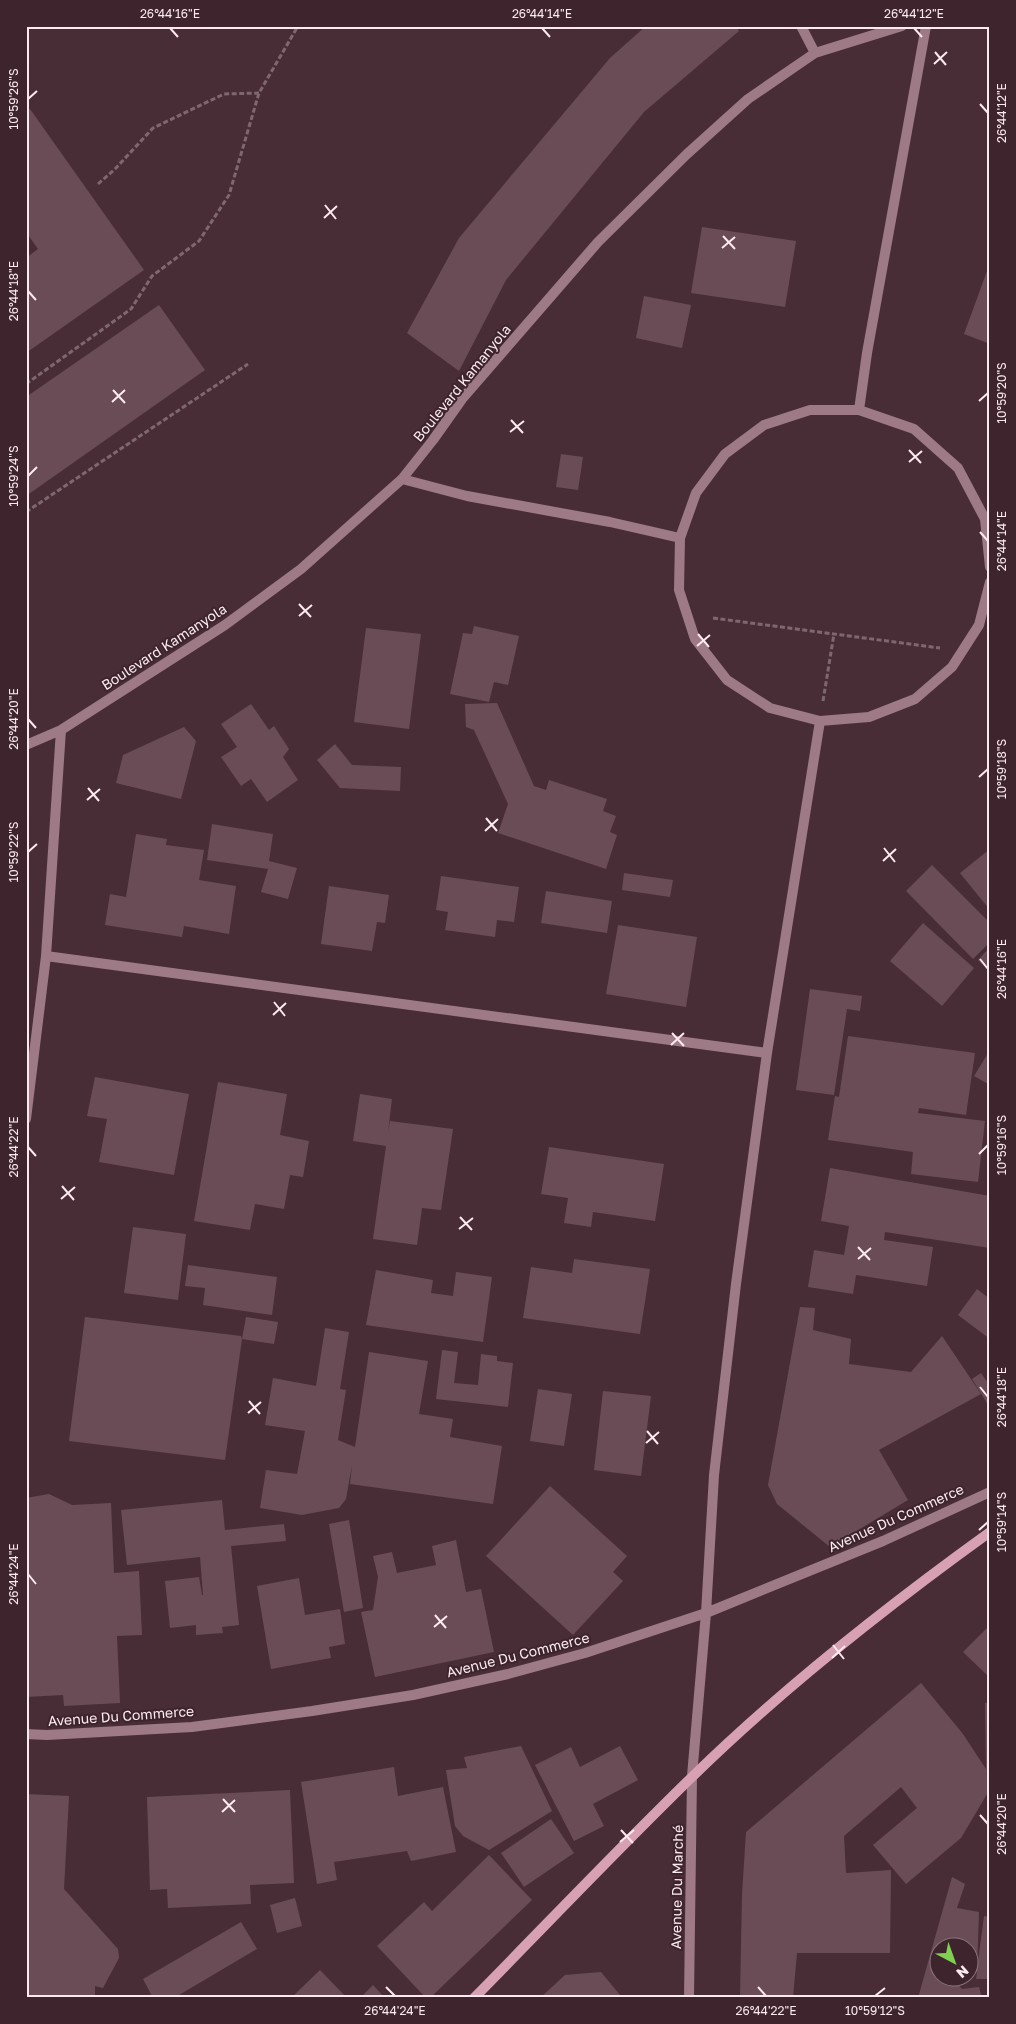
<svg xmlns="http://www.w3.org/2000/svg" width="1016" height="2024" font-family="'Golos Text',sans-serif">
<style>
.building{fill:#694c56}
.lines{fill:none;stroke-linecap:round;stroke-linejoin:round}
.path{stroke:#7f6770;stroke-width:3;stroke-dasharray:5 2.5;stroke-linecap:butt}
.minor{stroke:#9d7a86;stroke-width:10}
.secondary{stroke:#d7a0b3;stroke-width:10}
.ticks{fill:none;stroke:#fceaef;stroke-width:2}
.labels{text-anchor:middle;stroke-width:4;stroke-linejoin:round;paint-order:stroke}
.street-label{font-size:14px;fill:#fceaef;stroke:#3d242d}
.neatline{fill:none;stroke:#fceaef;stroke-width:2}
.ticks-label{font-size:12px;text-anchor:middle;fill:#fceaef}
</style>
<rect width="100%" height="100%" fill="#482d37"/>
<!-- building -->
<path class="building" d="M 646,26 L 735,26 L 739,31 L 644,112 L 506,280 L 459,371 L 407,333 L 459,238 L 610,58 Z
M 30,109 L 144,270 L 26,353 L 26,258 L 38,249 L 26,232 L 26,112 Z
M 702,227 L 796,241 L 785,307 L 691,293 Z
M 987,271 L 990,272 L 990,344 L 964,334 Z
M 644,296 L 691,305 L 682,348 L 636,338 Z
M 159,305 L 205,370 L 26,496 L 26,397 Z
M 561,454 L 583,457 L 578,490 L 556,487 Z
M 474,626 L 519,636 L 508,685 L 494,682 L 489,702 L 450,694 L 463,633 L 472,634 Z
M 366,628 L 421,634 L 409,729 L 354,722 Z
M 497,703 L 534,786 L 546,790 L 549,780 L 607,799 L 603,811 L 616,816 L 610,832 L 617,835 L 606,869 L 498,833 L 508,804 L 474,730 L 466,727 L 465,704 Z
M 251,704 L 269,730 L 274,726 L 289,749 L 283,757 L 298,780 L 267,802 L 251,779 L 241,786 L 221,757 L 237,747 L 221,724 Z
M 184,727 L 196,741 L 181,799 L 116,783 L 123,755 Z
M 335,744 L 352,765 L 401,767 L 400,791 L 340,788 L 317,760 Z
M 212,824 L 273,834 L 269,861 L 297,868 L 288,899 L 261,892 L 268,869 L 207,860 Z
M 136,834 L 167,839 L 166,845 L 204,850 L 199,880 L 236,886 L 229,934 L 184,926 L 182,937 L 105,925 L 110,894 L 126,897 Z
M 990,849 L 990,910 L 960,873 Z
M 932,865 L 990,923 L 990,942 L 973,959 L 906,891 Z
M 624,873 L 673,880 L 670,897 L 622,890 Z
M 441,876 L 519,887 L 514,922 L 497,920 L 495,937 L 445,930 L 448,912 L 436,910 Z
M 329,886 L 389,895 L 385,923 L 377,922 L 372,951 L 321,944 Z
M 546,891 L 612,901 L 607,933 L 541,923 Z
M 923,923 L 974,968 L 942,1006 L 890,961 Z
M 618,925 L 697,937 L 686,1007 L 606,994 Z
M 990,947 L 990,972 L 978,960 Z
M 810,989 L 862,996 L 860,1011 L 847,1009 L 834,1095 L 796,1090 Z
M 848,1036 L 975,1053 L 966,1115 L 919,1108 L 918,1113 L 985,1121 L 978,1182 L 911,1174 L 913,1152 L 828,1140 L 835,1096 L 839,1097 Z
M 990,1050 L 990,1085 L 974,1076 Z
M 95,1077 L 189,1094 L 174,1175 L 99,1162 L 107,1119 L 87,1116 Z
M 218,1082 L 287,1094 L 280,1135 L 309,1141 L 303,1177 L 290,1175 L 284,1209 L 255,1204 L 250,1230 L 194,1221 Z
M 360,1094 L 392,1099 L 388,1132 L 390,1121 L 453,1129 L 441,1210 L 422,1208 L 417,1245 L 373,1239 L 386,1146 L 353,1141 Z
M 549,1147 L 664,1164 L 655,1221 L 593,1212 L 591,1227 L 564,1223 L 568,1198 L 541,1194 Z
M 830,1168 L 990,1196 L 990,1248 L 885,1232 L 884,1240 L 933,1247 L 927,1286 L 856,1275 L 853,1294 L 808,1287 L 814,1250 L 844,1255 L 849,1226 L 821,1221 Z
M 133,1227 L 186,1234 L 178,1300 L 124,1293 Z
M 574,1259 L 650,1269 L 640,1334 L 523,1318 L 531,1267 L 572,1273 Z
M 188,1265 L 277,1277 L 272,1315 L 203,1305 L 205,1288 L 185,1286 Z
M 376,1270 L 433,1280 L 431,1293 L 453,1296 L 456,1272 L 492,1277 L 483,1342 L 366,1325 Z
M 977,1289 L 990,1299 L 990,1339 L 958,1315 Z
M 800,1307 L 815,1308 L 813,1330 L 851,1339 L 849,1364 L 911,1372 L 942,1336 L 981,1394 L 879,1450 L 908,1500 L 830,1547 L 777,1504 L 768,1485 Z
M 85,1317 L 241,1336 L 242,1339 L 225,1460 L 69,1441 Z
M 246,1317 L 278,1322 L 274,1344 L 242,1339 Z
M 325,1328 L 349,1332 L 340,1389 L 346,1390 L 338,1440 L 355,1447 L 369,1352 L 428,1361 L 419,1414 L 453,1419 L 450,1437 L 502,1446 L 493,1504 L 350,1484 L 352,1465 L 346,1499 L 339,1508 L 302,1515 L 260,1508 L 266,1470 L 297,1474 L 305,1431 L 265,1425 L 273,1378 L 316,1386 Z
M 442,1350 L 458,1352 L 454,1383 L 478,1385 L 481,1354 L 497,1356 L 497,1361 L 513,1363 L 508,1407 L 436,1399 Z
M 981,1373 L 990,1386 L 990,1408 L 972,1379 Z
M 538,1389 L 572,1394 L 564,1446 L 530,1441 Z
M 603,1391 L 651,1396 L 641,1476 L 594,1470 Z
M 550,1486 L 627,1556 L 613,1572 L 623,1581 L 573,1635 L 486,1556 Z
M 49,1494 L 72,1505 L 111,1503 L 114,1573 L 139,1571 L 142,1635 L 117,1636 L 120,1703 L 64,1706 L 63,1695 L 26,1697 L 26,1498 Z
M 222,1500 L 225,1530 L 284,1524 L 286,1541 L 231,1546 L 239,1625 L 222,1627 L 223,1633 L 196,1635 L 196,1625 L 170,1628 L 165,1581 L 199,1577 L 202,1595 L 203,1595 L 200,1557 L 127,1565 L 121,1510 Z
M 349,1520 L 363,1608 L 344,1612 L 329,1524 Z
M 456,1540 L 466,1592 L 481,1589 L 494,1652 L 375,1677 L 361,1612 L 373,1610 L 378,1577 L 373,1556 L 392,1552 L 397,1573 L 436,1565 L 432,1546 Z
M 299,1578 L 305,1615 L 340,1609 L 345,1644 L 329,1647 L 331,1658 L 271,1669 L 257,1586 Z
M 990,1625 L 990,1678 L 963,1652 Z
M 921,1683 L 963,1734 L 986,1769 L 985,1703 L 990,1702 L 990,1789 L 961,1838 L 906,1884 L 873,1845 L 917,1808 L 901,1787 L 844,1836 L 846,1873 L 891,1870 L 890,1953 L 797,1953 L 793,1998 L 740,1998 L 742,1894 L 746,1832 Z
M 521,1746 L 552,1811 L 489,1850 L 463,1836 L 455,1826 L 446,1770 L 467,1768 L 464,1757 Z
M 620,1746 L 638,1780 L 593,1804 L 604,1826 L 574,1841 L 535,1765 L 571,1747 L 580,1767 Z
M 394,1767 L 398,1796 L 443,1787 L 456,1852 L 411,1861 L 407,1851 L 334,1862 L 337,1880 L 317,1884 L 301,1782 Z
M 290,1790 L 294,1883 L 250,1885 L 251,1904 L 168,1908 L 167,1889 L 150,1890 L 147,1797 Z
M 26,1794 L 69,1796 L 64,1889 L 118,1949 L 119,1958 L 103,1988 L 95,1986 L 95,1998 L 26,1998 Z
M 551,1819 L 574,1853 L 524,1887 L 501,1853 Z
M 489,1855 L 532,1900 L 430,1998 L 426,1998 L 377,1946 L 424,1902 L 432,1911 Z
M 952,1877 L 965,1884 L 957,1908 L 979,1912 L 977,1969 L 984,1916 L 990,1917 L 990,1979 L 976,1979 L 977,1972 L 968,1975 L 968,1946 L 938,1946 L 938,1976 L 956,1976 L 955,1981 L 962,1989 L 979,1987 L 982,1998 L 918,1998 Z
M 295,1898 L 302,1926 L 277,1933 L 270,1905 Z
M 241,1922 L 257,1949 L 174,1998 L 153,1998 L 143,1979 Z
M 320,1970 L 347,1998 L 291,1998 Z
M 601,1972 L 620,1995 L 620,1998 L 540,1998 L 565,1975 Z
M 373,1985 L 385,1998 L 360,1998 Z"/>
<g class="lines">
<!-- path -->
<path class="path" d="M 98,184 L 115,169 L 153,128 L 224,94 L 259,93
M 26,384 L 131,309 L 152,276 L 199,241 L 229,195 L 259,93 L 298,26
M 26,512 L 248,364
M 713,618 L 940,648
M 823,701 L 834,634"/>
<!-- minor -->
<path class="minor" d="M 801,26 L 815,53
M 859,410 L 867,353 L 926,26
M 402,479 L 467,496 L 610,522 L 680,538
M 990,567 L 985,519 L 958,468 L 914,429 L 859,410 L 810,410 L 764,425 L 725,454 L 696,493 L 680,538 L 679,590 L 695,639 L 727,680 L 770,708 L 820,721 L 869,717 L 915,699 L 952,667 L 979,625 L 990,582
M 26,745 L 61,730 L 225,625 L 301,569 L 402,479 L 433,440 L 462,399 L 598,242 L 687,154 L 748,99 L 815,53 L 902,26
M 46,956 L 767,1053
M 26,1119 L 46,956 L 61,730
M 26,1734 L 47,1735 L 192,1727 L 312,1711 L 413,1695 L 508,1674 L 585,1653 L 706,1613 L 883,1541 L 990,1492
M 689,1998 L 692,1776 L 706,1613 L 714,1475 L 736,1284 L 767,1053 L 820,721"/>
<!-- secondary -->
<path class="secondary" d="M 474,1998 C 547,1924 618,1849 692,1777 C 784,1687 886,1607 990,1532"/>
</g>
<!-- ticks -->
<path class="ticks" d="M 170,28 L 178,37M 542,28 L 550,37M 914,28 L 922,37M 935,52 L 946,65M 934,64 L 947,52M 28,99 L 37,91M 980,104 L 988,113M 325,205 L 336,219M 324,218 L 337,206M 723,236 L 735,249M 722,248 L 735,237M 28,291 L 36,300M 113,390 L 125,403M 979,401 L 988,393M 112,402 L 125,390M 511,420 L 523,433M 510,432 L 524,421M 909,450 L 921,463M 909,462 L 922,451M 28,476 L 37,467M 980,532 L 988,541M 299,604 L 311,617M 299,616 L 312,605M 698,634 L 709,647M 697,646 L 710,635M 28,719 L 36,728M 979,777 L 988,769M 88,788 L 99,801M 87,800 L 100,789M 486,818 L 497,831M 485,831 L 498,819M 884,848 L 895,862M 28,852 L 37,844M 883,861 L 896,849M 980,959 L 988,969M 274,1002 L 285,1016M 273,1015 L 286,1003M 672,1033 L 684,1046M 671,1045 L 684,1033M 28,1147 L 36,1156M 979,1154 L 988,1145M 62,1186 L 74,1200M 61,1199 L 75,1187M 460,1217 L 472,1230M 459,1229 L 473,1218M 858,1247 L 870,1260M 858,1259 L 871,1248M 980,1387 L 988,1397M 249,1401 L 260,1414M 248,1413 L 261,1402M 647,1431 L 658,1444M 646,1443 L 659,1432M 979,1530 L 988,1522M 28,1574 L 36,1584M 435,1615 L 446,1628M 434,1627 L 447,1616M 833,1645 L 844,1659M 832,1658 L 845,1646M 223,1799 L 235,1812M 222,1812 L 235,1800M 980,1815 L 988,1824M 621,1830 L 633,1843M 620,1842 L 634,1830M 386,1987 L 395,1996M 758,1987 L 766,1996M 875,1996 L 885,1988"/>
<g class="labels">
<!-- street labels -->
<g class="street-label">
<text transform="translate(462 383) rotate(-51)" y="5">Boulevard Kamanyola</text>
<text transform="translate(164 647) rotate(-33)" y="5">Boulevard Kamanyola</text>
<text transform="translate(896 1518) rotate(-24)" y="5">Avenue Du Commerce</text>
<text transform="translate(518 1655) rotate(-14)" y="5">Avenue Du Commerce</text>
<text transform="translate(121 1716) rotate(-4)" y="5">Avenue Du Commerce</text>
<text transform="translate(677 1887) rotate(-89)" y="5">Avenue Du Marché</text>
</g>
</g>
<!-- border -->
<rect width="1016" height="2024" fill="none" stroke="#3d242d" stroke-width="55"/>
<!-- north arrow -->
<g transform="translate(954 1962) rotate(139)"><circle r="24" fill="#3d242d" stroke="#89737b"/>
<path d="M0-4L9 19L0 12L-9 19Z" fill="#80d051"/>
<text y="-8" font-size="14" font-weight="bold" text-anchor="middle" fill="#fceaef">N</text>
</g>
<rect x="28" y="28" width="960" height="1968" class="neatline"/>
<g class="ticks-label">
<text x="170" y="18">26°44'16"E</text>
<text x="542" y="18">26°44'14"E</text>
<text x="914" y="18">26°44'12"E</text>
<text transform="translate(14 99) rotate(-90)" y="4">10°59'26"S</text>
<text transform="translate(1002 113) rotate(-90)" y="4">26°44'12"E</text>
<text transform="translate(14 291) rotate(-90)" y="4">26°44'18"E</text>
<text transform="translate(1002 393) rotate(-90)" y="4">10°59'20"S</text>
<text transform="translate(14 476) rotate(-90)" y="4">10°59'24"S</text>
<text transform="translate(1002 541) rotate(-90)" y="4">26°44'14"E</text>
<text transform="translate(14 719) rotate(-90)" y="4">26°44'20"E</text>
<text transform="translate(1002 769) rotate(-90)" y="4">10°59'18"S</text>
<text transform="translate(14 852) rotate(-90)" y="4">10°59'22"S</text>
<text transform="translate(1002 969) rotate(-90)" y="4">26°44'16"E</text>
<text transform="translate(1002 1145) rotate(-90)" y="4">10°59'16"S</text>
<text transform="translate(14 1147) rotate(-90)" y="4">26°44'22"E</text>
<text transform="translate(1002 1397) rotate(-90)" y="4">26°44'18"E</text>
<text transform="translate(1002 1522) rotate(-90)" y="4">10°59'14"S</text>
<text transform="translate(14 1574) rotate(-90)" y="4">26°44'24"E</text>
<text transform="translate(1002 1824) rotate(-90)" y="4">26°44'20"E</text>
<text x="395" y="2015">26°44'24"E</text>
<text x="766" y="2015">26°44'22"E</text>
<text x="875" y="2015">10°59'12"S</text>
</g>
</svg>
